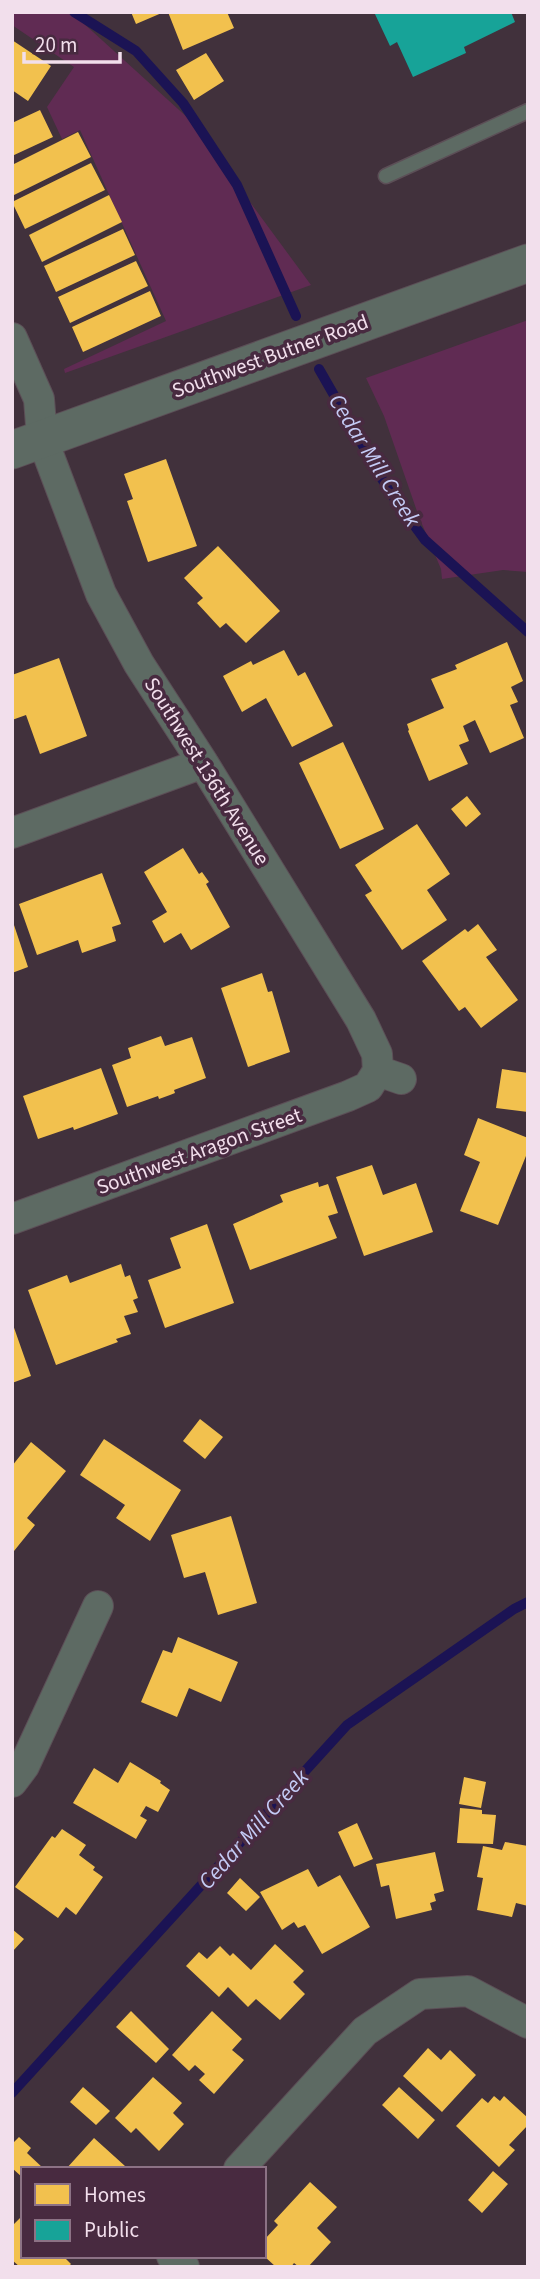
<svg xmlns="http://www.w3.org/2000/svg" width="540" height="2279" font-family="'Source Sans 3',sans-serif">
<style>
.green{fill:#602b53}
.homes{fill:#f2c14e}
.public{fill:#17a398}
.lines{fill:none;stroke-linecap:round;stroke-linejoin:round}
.stream{stroke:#1b1354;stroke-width:10}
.service-casing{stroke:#5c4f57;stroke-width:17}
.minor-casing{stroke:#5c4f57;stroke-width:32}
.tertiary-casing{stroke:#5c4f57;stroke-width:39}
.service{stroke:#5d6a63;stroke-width:14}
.minor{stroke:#5d6a63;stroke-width:30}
.tertiary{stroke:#5d6a63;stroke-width:37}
.labels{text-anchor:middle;stroke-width:7;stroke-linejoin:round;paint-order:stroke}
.street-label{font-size:21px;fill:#f2dfec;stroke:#482a40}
.water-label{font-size:23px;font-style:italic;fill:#c4cbf5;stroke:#482a40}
</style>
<rect width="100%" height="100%" fill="#41313c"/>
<!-- green -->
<path class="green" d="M 12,12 L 71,12 L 189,119 L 311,285 L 65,373 L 64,369 L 166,321 L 80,130 L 62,139 L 47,107 L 74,67 L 12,25 Z
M 528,320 L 528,572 L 503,570 L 442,579 L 441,569 L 419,517 L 384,416 L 366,378 Z"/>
<!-- homes -->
<path class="homes" d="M 131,12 L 164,12 L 136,24 Z
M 168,12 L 227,12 L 234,28 L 183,50 Z
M 12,40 L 51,66 L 28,101 L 12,90 Z
M 206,53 L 224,81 L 194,100 L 176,70 Z
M 40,110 L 53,137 L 12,156 L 12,123 Z
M 78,132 L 91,157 L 12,196 L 12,165 Z
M 91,163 L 105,190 L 25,229 L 12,202 Z
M 109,195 L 122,222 L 42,262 L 29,235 Z
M 123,229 L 135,255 L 56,292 L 44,266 Z
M 136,261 L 148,286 L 70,323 L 58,297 Z
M 150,291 L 161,316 L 83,352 L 72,327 Z
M 166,459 L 197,546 L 148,562 L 127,501 L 133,499 L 124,474 Z
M 218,546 L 280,611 L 246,643 L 226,623 L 220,628 L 197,603 L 203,598 L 184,578 Z
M 507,642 L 523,681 L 511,687 L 518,702 L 510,705 L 524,738 L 490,753 L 475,720 L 463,726 L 469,741 L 459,745 L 468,764 L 429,781 L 408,731 L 409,730 L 407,724 L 444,708 L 431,679 L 457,669 L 455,665 Z
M 284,650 L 298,676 L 305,672 L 333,726 L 292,747 L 266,698 L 242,712 L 223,676 L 251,661 L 253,665 Z
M 59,658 L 87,736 L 40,754 L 26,715 L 12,720 L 12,675 Z
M 343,742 L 384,829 L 340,849 L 299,763 Z
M 467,796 L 481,814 L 466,827 L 451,809 Z
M 417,824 L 450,874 L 427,890 L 447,920 L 402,950 L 365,895 L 372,891 L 355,865 Z
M 183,848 L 199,874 L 202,872 L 209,882 L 206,884 L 230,927 L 191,950 L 181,933 L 164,943 L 152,921 L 167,912 L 144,872 Z
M 102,873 L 121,924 L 112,927 L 116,941 L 82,953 L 78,940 L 37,955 L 19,904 Z
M 12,919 L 28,967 L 12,973 Z
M 478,924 L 497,950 L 486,957 L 518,1000 L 481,1028 L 465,1007 L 459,1011 L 422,961 L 465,929 L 468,932 Z
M 262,973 L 268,992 L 272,991 L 290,1052 L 248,1067 L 221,988 Z
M 161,1036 L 165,1046 L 192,1037 L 206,1078 L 174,1090 L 175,1093 L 170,1095 L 159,1099 L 158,1096 L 127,1107 L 112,1065 L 131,1058 L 128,1048 Z
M 101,1068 L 118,1114 L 74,1130 L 73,1127 L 38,1139 L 23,1096 Z
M 502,1069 L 528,1073 L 528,1112 L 496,1108 Z
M 478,1118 L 528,1138 L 528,1151 L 498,1225 L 460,1211 L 480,1162 L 464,1155 Z
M 372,1165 L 383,1195 L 416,1183 L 433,1232 L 364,1256 L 336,1177 Z
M 318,1182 L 319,1187 L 328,1184 L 338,1213 L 328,1216 L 337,1238 L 250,1270 L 233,1224 L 283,1202 L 280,1195 Z
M 207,1224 L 234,1303 L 165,1328 L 148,1280 L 181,1268 L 170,1238 Z
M 121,1264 L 125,1277 L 130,1275 L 138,1298 L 133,1300 L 138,1312 L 124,1316 L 131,1334 L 116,1339 L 118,1342 L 56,1365 L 28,1290 L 67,1275 L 70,1283 Z
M 12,1322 L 31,1376 L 12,1383 Z
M 200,1419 L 223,1437 L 205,1459 L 183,1441 Z
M 104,1439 L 181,1490 L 150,1541 L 116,1518 L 125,1505 L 80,1475 Z
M 31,1442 L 66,1471 L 27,1518 L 35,1525 L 14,1551 L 12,1466 Z
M 231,1516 L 257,1603 L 218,1615 L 205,1572 L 184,1578 L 171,1535 Z
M 178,1637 L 238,1662 L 221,1702 L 189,1688 L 177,1717 L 141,1702 L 163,1650 L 172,1653 Z
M 130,1762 L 161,1781 L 160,1783 L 170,1790 L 158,1812 L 146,1806 L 140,1816 L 147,1820 L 136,1839 L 73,1803 L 94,1768 L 118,1783 Z
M 464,1777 L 486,1782 L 481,1808 L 459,1804 Z
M 460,1808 L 482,1810 L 482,1814 L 496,1815 L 493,1844 L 457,1843 Z
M 357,1823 L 373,1859 L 354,1867 L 338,1832 Z
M 62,1829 L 86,1845 L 79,1855 L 95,1867 L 93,1870 L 103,1877 L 76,1915 L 66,1907 L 58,1918 L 15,1887 L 52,1836 L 55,1838 Z
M 505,1842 L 528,1846 L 528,1906 L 516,1903 L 512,1917 L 477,1910 L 483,1878 L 477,1877 L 483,1846 L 502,1850 Z
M 435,1852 L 444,1891 L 434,1894 L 436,1901 L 430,1903 L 432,1910 L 396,1919 L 389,1885 L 381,1887 L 376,1864 Z
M 308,1869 L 318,1887 L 340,1875 L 370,1927 L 322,1954 L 305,1925 L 298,1928 L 294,1922 L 282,1930 L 260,1892 Z
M 240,1878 L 260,1897 L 246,1911 L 227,1893 Z
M 12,1929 L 24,1939 L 12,1952 Z
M 275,1944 L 304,1971 L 293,1982 L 305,1994 L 280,2020 L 256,1999 L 248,2007 L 228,1987 L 219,1997 L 186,1966 L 199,1952 L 207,1959 L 220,1946 L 230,1956 L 233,1953 L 251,1970 Z
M 131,2011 L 169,2049 L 156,2063 L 116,2027 Z
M 212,2011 L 242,2039 L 232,2050 L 244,2060 L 214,2094 L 199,2080 L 205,2074 L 195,2065 L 189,2071 L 172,2055 Z
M 428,2048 L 441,2060 L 450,2050 L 476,2075 L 442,2112 L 403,2076 Z
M 153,2077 L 182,2103 L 173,2113 L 184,2124 L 159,2151 L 136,2128 L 131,2133 L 115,2118 Z
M 83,2087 L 110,2111 L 96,2125 L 70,2102 Z
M 399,2087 L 435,2120 L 418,2139 L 382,2105 Z
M 494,2096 L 500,2101 L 504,2096 L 528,2118 L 528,2125 L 509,2145 L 515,2150 L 499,2167 L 456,2126 L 482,2098 L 488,2103 Z
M 19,2137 L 31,2148 L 27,2153 L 44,2169 L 23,2169 L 23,2178 L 12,2168 L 12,2144 Z
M 94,2138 L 125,2166 L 123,2169 L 66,2169 Z
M 493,2171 L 508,2184 L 482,2213 L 468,2200 Z
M 310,2182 L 337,2207 L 317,2228 L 331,2242 L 308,2267 L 299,2267 L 294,2263 L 291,2267 L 276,2267 L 264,2256 L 264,2240 L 278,2225 L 274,2221 Z
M 23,2215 L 23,2256 L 63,2256 L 71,2264 L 68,2267 L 20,2267 L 12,2260 L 12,2226 Z"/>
<!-- public -->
<path class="public" d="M 374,12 L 511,12 L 515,22 L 464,47 L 466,53 L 413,77 L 397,42 L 390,46 Z"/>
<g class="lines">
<!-- stream -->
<path class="stream" d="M 74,12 L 136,51 L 183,103 L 237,185 L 296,316
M 319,369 L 389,491 L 425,540 L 528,632
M 12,2093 L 347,1725 L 514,1609 L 528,1602"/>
<!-- service casing -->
<g class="service-casing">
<path id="service" d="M 386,176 L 528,111"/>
</g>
<!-- minor casing -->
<g class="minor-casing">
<path id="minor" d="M 12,338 L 39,399 L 42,438 L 101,594 L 139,664 L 203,763 L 361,1020 L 377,1054 L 378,1071 L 401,1079
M 12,833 L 203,763
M 12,1219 L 348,1096 L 368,1087 L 378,1071
M 12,1782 L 24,1766 L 98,1606
M 239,2169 L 365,2031 L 420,1994 L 468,1991 L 528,2023
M 172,2256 L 184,2267"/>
</g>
<!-- tertiary casing -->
<g class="tertiary-casing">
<path id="tertiary" d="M 12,450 L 528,263"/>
</g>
<!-- service -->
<use href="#service" class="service"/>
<!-- minor -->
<use href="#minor" class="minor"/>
<!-- tertiary -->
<use href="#tertiary" class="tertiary"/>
</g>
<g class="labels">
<!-- street labels -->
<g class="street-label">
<text transform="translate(270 356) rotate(-20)" y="7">Southwest Butner Road</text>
<text transform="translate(207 771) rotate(58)" y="7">Southwest 136th Avenue</text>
<text transform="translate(199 1151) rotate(-20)" y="7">Southwest Aragon Street</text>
</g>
<!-- water labels -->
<g class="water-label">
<text transform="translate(375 460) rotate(58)" y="8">Cedar Mill Creek</text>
<text transform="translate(253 1829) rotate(-48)" y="8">Cedar Mill Creek</text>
</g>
</g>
<!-- border -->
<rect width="540" height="2279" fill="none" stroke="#f2dfec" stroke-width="28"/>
<!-- legend -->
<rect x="21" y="2167" width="245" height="91" fill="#482a40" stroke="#8c7285" stroke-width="2"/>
<rect x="35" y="2184" width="35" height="21" fill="#f2c14e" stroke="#8c7285" stroke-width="2"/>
<text x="84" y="2202" font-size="21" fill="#f2dfec">Homes</text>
<rect x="35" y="2220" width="35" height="21" fill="#17a398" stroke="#8c7285" stroke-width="2"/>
<text x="84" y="2237" font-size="21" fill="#f2dfec">Public</text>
<!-- scale -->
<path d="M24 52v10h96v-10" fill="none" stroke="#f2dfec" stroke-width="3.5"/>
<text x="35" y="52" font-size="21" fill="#f2dfec" stroke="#482a40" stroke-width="5" paint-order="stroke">20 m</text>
</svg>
